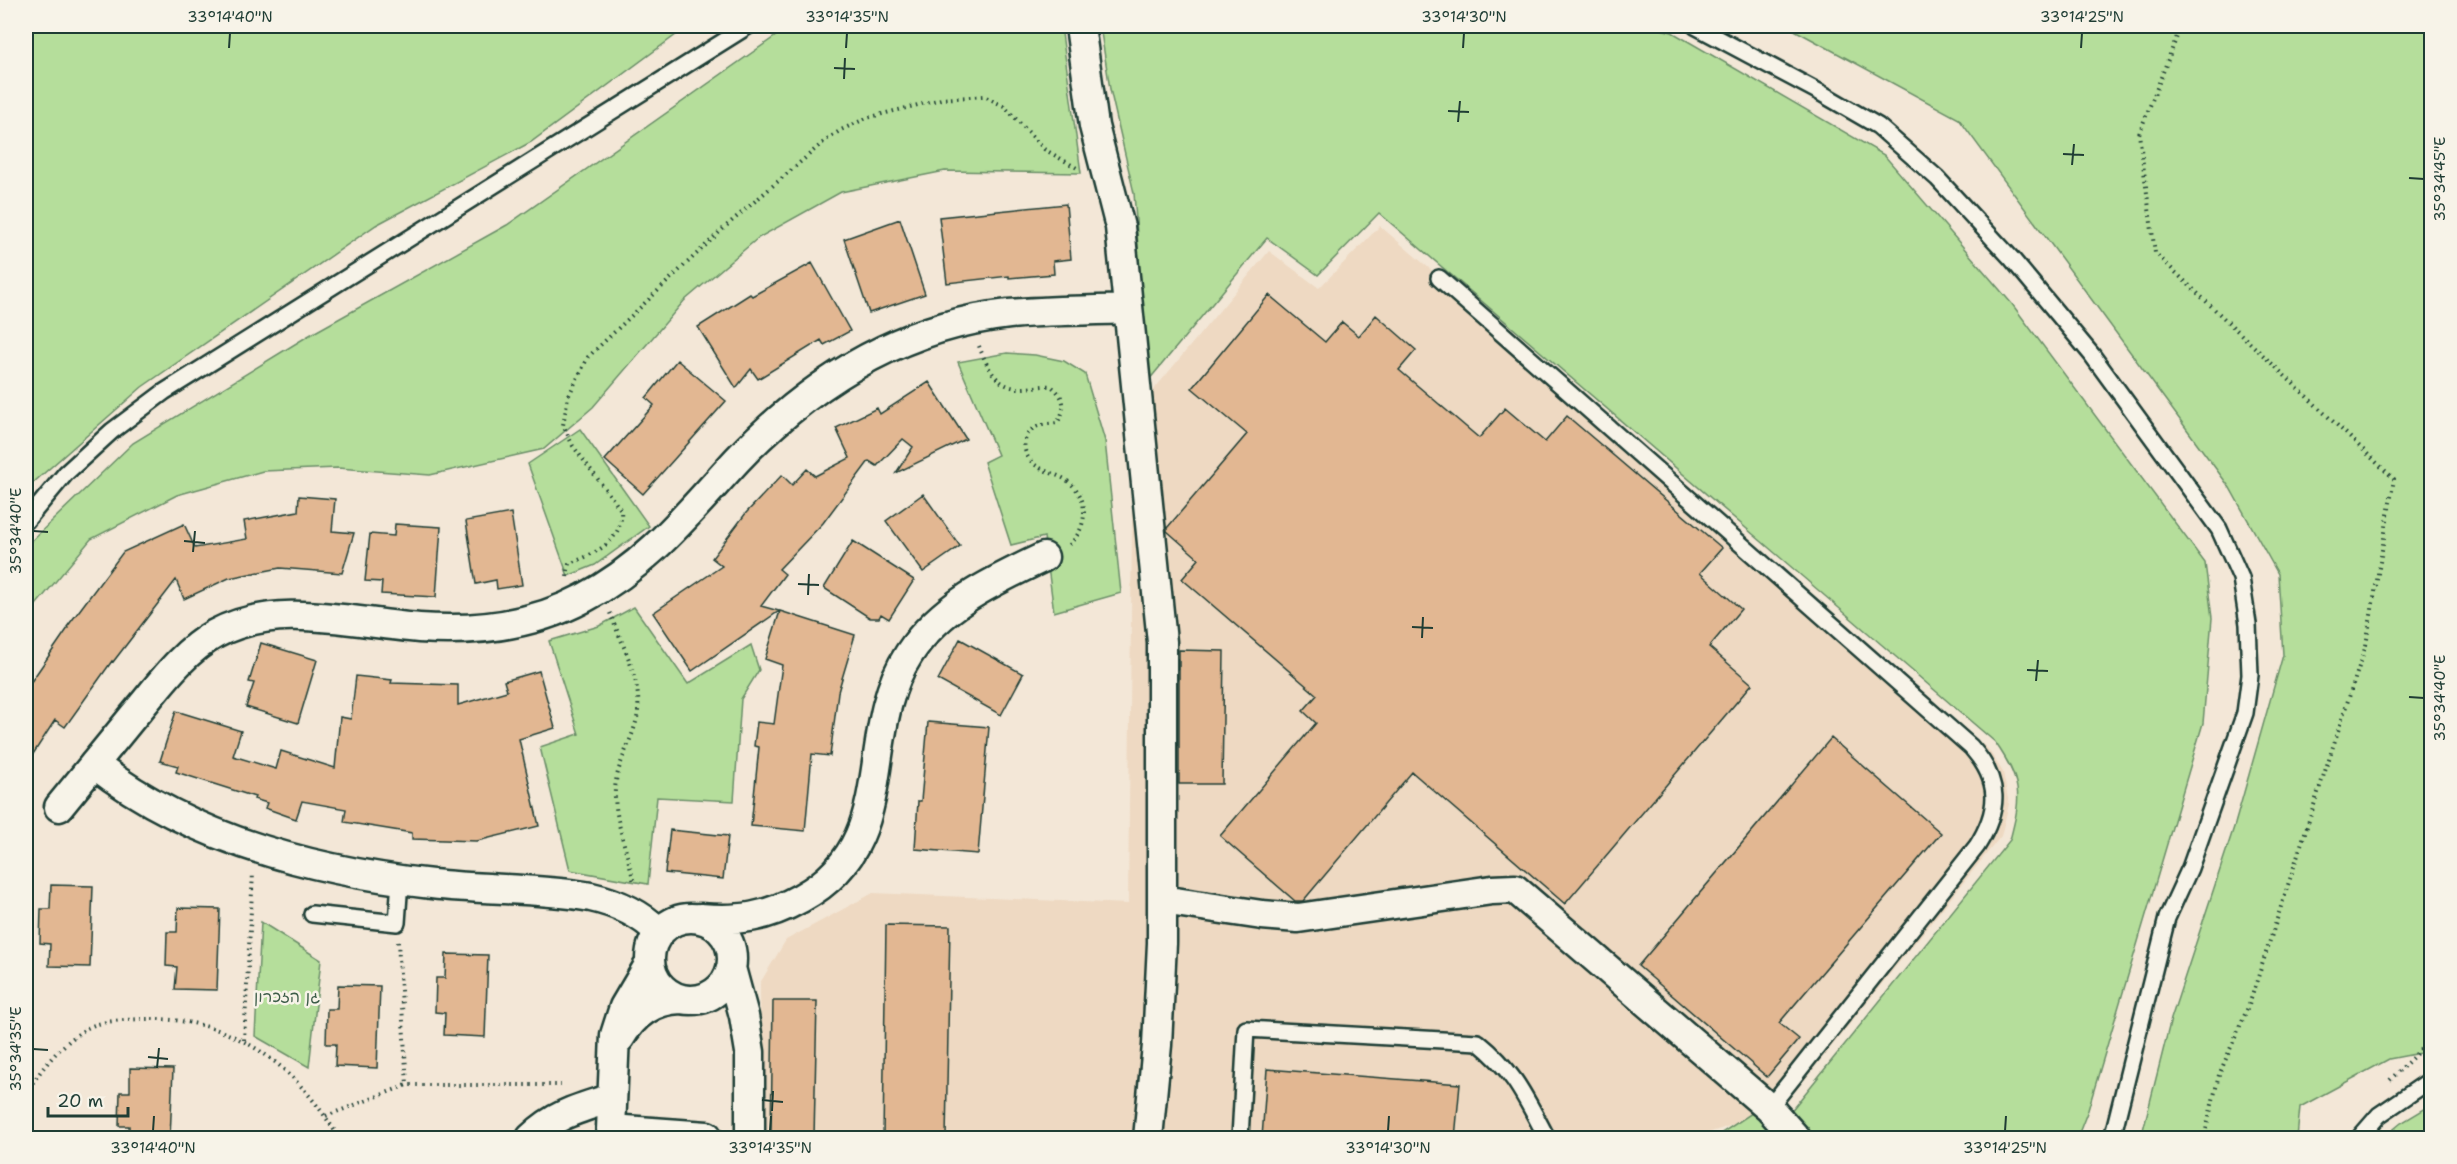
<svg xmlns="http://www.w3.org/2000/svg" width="2457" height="1164" font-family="'Shantell Sans','Playpen Sans Hebrew',sans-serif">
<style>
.built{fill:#eed9c2}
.green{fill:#b5de9b;stroke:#6a8e68;stroke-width:1.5}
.building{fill:#e2b792;stroke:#1f3d34;stroke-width:1.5}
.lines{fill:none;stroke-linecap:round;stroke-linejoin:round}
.service-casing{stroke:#1f3d34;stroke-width:20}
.minor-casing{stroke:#1f3d34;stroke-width:33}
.path{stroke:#1f3d34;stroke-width:4;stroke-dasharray:1.5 4.5;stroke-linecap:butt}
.service{stroke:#f7f3e8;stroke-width:15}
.minor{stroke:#f7f3e8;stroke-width:28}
.ticks{fill:none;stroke:#1f3d34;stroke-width:2}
.labels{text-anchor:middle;stroke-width:5;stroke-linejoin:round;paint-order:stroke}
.park-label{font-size:16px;fill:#3d5d49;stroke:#f7f3e8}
.neatline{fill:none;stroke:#1f3d34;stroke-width:2}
.ticks-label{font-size:15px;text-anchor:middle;fill:#1f3d34}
</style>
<rect width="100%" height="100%" fill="#f3e7d7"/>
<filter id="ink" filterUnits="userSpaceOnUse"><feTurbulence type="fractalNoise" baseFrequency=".0167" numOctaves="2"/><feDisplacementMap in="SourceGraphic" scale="12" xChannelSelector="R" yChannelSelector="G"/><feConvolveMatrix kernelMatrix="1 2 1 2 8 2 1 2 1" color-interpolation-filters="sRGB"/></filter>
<g filter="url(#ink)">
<!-- built -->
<path class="built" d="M 1380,226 L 1988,749 L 2003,772 L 2009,804 L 2001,836 L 1781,1109 L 1702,1135 L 1702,1138 L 761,1138 L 760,983 L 786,940 L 873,893 L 1128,904 L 1133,427 L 1156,387 L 1269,251 L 1319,288 Z"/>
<!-- green -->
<path class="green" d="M 26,26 L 688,26 L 531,142 L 376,225 L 142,387 L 26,489 Z
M 790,26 L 1061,26 L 1081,173 L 945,171 L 841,192 L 758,238 L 684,301 L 593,407 L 544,449 L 430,475 L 338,468 L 263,471 L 177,495 L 91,539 L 26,617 L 26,546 L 133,443 L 308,336 L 507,225 Z
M 1100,26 L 1648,26 L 1672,32 L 1884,155 L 2012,304 L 2205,563 L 2212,618 L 2203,723 L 2088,1110 L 2077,1138 L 1808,1138 L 1786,1117 L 2010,840 C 2022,795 2022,781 1995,742 L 1379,213 L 1318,275 L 1267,238 L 1148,381 L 1134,193 L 1110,89 Z
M 1787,26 L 2431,26 L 2431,1051 L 2389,1059 L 2300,1107 L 2297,1138 L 2141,1138 L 2171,1019 L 2235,824 L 2283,655 L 2278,574 L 2230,488 L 1959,119 Z
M 1007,353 L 1035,355 L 1064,361 L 1085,374 L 1105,441 L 1121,593 L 1054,612 L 1044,537 L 1011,545 L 984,462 L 998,455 L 958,362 Z
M 580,429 L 649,526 L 595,565 L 568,576 L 528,464 Z
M 634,607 L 688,684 L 751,645 L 759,670 L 741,699 L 734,801 L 657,797 L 648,884 L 570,870 L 540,747 L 579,734 L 549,641 L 599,626 Z
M 261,922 L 321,960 L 309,1067 L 255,1036 Z
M 2431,1105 L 2431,1138 L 2383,1138 L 2401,1123 Z
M 1755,1111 L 1778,1138 L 1714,1138 Z"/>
<!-- building -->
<path class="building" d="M 1066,204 L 1071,259 L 1053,261 L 1054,274 L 1009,278 L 1009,276 L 947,283 L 939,217 Z
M 900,219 L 925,294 L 869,313 L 844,239 Z
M 812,263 L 850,331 L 824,345 L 821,340 L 758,379 L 751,369 L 736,388 L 698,327 L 750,294 L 752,296 Z
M 1269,295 L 1325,342 L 1342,322 L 1359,336 L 1376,315 L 1416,350 L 1399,370 L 1479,438 L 1505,408 L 1545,442 L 1567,416 L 1722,548 L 1700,573 L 1741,609 L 1709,647 L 1752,684 L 1565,904 L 1412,772 L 1303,901 L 1295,901 L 1220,836 L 1316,723 L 1303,711 L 1317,695 L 1182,579 L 1199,559 L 1167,531 L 1167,528 L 1247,434 L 1192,388 Z
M 677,360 L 726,401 L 643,494 L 605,460 L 654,405 L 646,398 Z
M 929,382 L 966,439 L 896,473 L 913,447 L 903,439 L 877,466 L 869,461 L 823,523 L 779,569 L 785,574 L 761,606 L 779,611 L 692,671 L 653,613 L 722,566 L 712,558 L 746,513 L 782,475 L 792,485 L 807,469 L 815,476 L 850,458 L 836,428 L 877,408 L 880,414 Z
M 923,494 L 960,546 L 923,572 L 886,521 Z
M 299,496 L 335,499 L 332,531 L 354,533 L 342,573 L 280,568 L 229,578 L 184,599 L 176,580 L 113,662 L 112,661 L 65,727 L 55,720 L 26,765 L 26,689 L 68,628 L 67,627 L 123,552 L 184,524 L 195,548 L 247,539 L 244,521 L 298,511 Z
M 511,513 L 522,585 L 497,589 L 496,580 L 476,584 L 466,521 Z
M 395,524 L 441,527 L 436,597 L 381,594 L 382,582 L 365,581 L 370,534 L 394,536 Z
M 853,541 L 914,580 L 889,619 L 881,614 L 879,618 L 870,618 L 824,588 Z
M 780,611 L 855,635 L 838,692 L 830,756 L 812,754 L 805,831 L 751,826 L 759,747 L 754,746 L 757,722 L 774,724 L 782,665 L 765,659 Z
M 960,639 L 1023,674 L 1001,715 L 938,680 Z
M 261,643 L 317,660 L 298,723 L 246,707 L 254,683 L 249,682 Z
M 1179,650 L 1224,651 L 1222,784 L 1179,784 Z
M 539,671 L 555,728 L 519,739 L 539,826 L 477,841 L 412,839 L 412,833 L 344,822 L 346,809 L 302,801 L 296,819 L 265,808 L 267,803 L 254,799 L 255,797 L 176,772 L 178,766 L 160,761 L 176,711 L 241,731 L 233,756 L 276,769 L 281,751 L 335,768 L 340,717 L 351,719 L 356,676 L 392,680 L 391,683 L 458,685 L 458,705 L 507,691 L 504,681 Z
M 928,722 L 989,727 L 978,854 L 915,849 L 918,801 L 921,801 Z
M 1831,738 L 1941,833 L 1779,1023 L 1799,1039 L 1767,1077 L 1638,966 Z
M 670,830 L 728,836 L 723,879 L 665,873 Z
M 51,885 L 93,886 L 90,967 L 49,966 L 50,944 L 40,943 L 41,909 L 50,909 Z
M 178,908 L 220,909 L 217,990 L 175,989 L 177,967 L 166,966 L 167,932 L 177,932 Z
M 886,925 L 950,926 L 946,1138 L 883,1138 Z
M 446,954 L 488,955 L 485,1037 L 444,1035 L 445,1013 L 435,1012 L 436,978 L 445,978 Z
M 338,985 L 380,986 L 377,1068 L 335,1066 L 336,1044 L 326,1044 L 327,1009 L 337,1009 Z
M 773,1001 L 817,1001 L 814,1137 L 771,1136 Z
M 130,1068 L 173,1069 L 170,1138 L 129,1138 L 129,1126 L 119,1126 L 120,1092 L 130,1092 Z
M 1267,1069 L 1460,1084 L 1455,1138 L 1262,1138 Z"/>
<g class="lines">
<!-- service casing -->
<g class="service-casing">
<path id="service" d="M 1695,26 L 1821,93 L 1878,126 L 1937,178 L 2012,259 L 2092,355 L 2219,529 L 2241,578 L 2248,624 L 2250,675 L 2245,713 L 2190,868 L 2167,918 L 2112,1138
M 1439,278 L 1971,747 C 2001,781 2000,809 1977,846 L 1769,1108
M 26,521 L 66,473 L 112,431 L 164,392 L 748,26
M 312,914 L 397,923 L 400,880
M 1240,1138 L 1246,1029 L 1478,1042 C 1515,1072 1525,1097 1547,1138
M 2359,1138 L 2379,1115 L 2426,1083 L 2432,1082"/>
</g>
<!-- minor casing -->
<g class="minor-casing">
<path id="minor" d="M 1080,26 L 1094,126 L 1120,227 L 1162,642 L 1162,943 L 1157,1045 L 1148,1138
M 94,764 C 190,839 312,871 432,884 C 485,890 539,888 591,897 C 618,903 640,913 659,932
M 59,807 C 84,776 110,745 135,714 C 159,686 181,653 215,634 C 278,600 352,623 419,628 C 475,632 534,625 584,598 C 648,565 690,511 737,460 C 811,382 901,326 1009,314 C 1048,310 1089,311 1128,309
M 1162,900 L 1262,915 L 1298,918 L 1492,890 L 1515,889 L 1769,1108 L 1796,1138
M650 959a41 41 0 1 1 82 0a41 41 0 1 1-82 0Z
M 700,918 C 740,921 765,918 801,898 C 903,843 856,735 909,654 C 941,605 993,581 1044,557
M 650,963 L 624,1007 L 615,1035 L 611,1129 L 707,1136
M 731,968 L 744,1016 L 750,1052 L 750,1138
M 620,1038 C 634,1014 653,1000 681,999
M 531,1138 C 555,1114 580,1108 612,1098"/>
</g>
<!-- path -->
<path class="path" d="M 2181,26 L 2139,134 L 2155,253 L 2394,479 L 2366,645 L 2249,1005 L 2219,1075 L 2204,1138
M 979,346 C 986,364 995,386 1017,388 C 1028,389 1040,385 1051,386 C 1065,397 1067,408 1057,423 C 1051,424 1040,424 1034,428 C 1019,438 1023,458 1037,466 C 1047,473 1061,475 1070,483 C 1091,501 1087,530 1067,547
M 567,577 L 569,564 C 594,554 624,541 621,510 L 573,446 L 563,425 L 568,397 L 588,357 L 725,227 L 826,140 L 841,130 L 867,118 L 941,99 L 984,96 L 1004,106 L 1044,149 L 1077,168
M 610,613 C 622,645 644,683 637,718 C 631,745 613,769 615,798 C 617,826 628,855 634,883
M 398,942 L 407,1085
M 244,1040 L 253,873
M 2390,1080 L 2423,1047 L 2432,1046
M 26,1093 C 42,1068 58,1047 84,1030 C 99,1020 125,1020 142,1019 C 232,1016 295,1064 339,1138
M 326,1116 L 407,1085 L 561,1085"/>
<!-- service -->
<use href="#service" class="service"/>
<!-- minor -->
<use href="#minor" class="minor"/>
</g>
</g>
<!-- ticks -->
<path class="ticks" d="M 229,48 L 230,33M 846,48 L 847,33M 1463,48 L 1464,33M 2081,48 L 2082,33M 834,68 L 855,69M 844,79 L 845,58M 1448,111 L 1469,112M 1458,122 L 1460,101M 2063,154 L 2084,155M 2072,165 L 2074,144M 2409,178 L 2424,179M 33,531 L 48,532M 184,541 L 205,543M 193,552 L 195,531M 798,584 L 819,585M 808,595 L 809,574M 1412,627 L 1433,628M 1422,638 L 1423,617M 2027,670 L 2048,671M 2036,681 L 2038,660M 2409,697 L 2424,698M 33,1049 L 48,1050M 148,1057 L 168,1059M 157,1068 L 159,1048M 762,1100 L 783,1102M 772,1111 L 773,1091M 153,1131 L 154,1116M 770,1131 L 771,1116M 1388,1131 L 1389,1116M 2005,1131 L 2006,1116"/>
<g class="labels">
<!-- park labels -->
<g class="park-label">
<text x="287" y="1002">גן הזכרון</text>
</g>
</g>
<!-- margin -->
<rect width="2457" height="1164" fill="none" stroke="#f7f3e8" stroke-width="66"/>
<!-- scale -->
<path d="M48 1107v9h80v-9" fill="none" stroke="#1f3d34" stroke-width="3"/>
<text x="57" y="1107" font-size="18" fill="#1f3d34" stroke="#f7f3e8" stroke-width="4.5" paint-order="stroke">20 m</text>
<rect x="33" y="33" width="2391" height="1098" class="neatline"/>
<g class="ticks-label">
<text x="230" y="22">33°14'40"N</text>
<text x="847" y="22">33°14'35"N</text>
<text x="1464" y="22">33°14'30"N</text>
<text x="2082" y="22">33°14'25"N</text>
<text transform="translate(2440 179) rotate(-90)" y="5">35°34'45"E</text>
<text transform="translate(16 531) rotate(-90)" y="5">35°34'40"E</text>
<text transform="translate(2440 698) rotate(-90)" y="5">35°34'40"E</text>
<text transform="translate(16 1049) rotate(-90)" y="5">35°34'35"E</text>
<text x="153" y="1153">33°14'40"N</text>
<text x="770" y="1153">33°14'35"N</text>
<text x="1388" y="1153">33°14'30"N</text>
<text x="2005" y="1153">33°14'25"N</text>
</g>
</svg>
